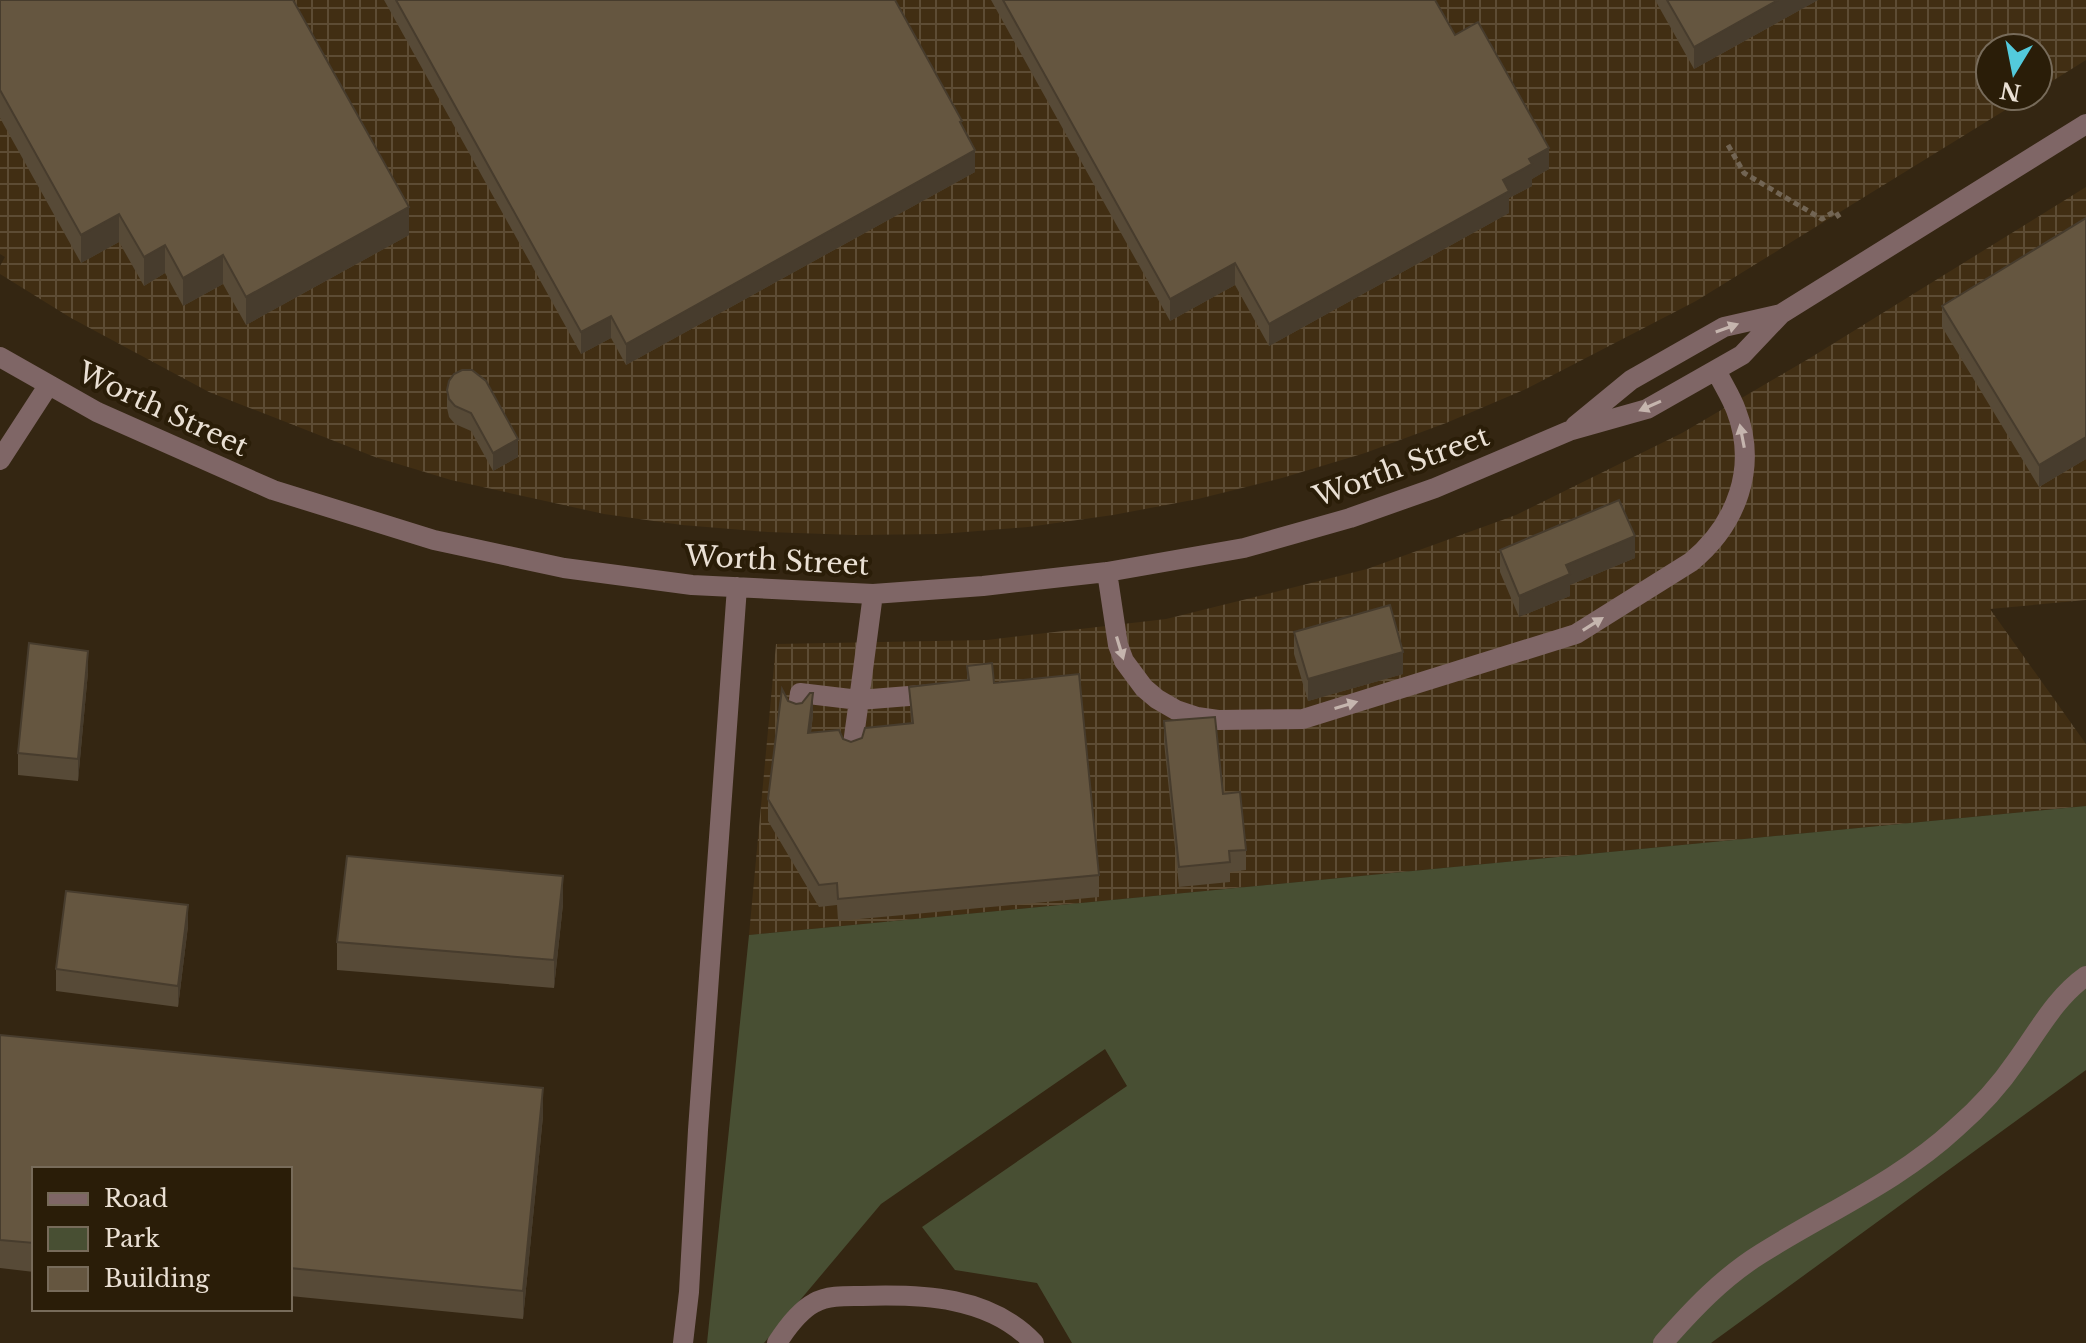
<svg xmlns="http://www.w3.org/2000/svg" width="2086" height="1343" font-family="'Libre Baskerville',serif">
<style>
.industrial{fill:url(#industrial-grid)}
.green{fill:#484f33}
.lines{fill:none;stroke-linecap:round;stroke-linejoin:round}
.path{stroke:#726554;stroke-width:5;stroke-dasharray:6 4;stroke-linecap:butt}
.minor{stroke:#7f6666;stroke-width:20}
.wall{fill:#574a37}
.shaded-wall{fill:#473c2d}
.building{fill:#655640;stroke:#473c2d;stroke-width:2}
.oneway{fill:#c5b5ae}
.labels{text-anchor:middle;stroke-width:8;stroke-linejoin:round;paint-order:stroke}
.street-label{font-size:28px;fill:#eae0d4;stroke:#2a1d08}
</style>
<defs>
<pattern id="industrial-grid" width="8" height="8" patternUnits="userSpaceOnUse" patternTransform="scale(2)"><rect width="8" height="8" fill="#412e13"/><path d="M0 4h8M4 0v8" fill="none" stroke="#5d4c34"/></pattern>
</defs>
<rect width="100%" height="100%" fill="#342612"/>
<!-- industrial -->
<path class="industrial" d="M 0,0 L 2086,0 L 2086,60 L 2038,90 L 2038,48 L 1990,48 L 1990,96 L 2028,96 L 1696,301 L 1526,389 L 1446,423 L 1365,453 L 1282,478 L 1198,499 L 1113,515 L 1028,527 L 941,534 L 855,535 L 768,532 L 682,525 L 604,514 L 451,480 L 375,457 L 209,392 L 71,318 L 0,274 L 0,266 L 5,257 L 0,254 Z
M 2086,187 L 2086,600 L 1990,609 L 2086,744 L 2086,806 L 749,935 L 776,644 L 987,640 L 1166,619 L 1367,569 L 1516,515 L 1682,433 L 1810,358 Z"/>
<!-- green -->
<path class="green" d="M 2086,806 L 2086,1070 L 1711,1343 L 1072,1343 L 1037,1283 L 955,1270 L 922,1227 L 1127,1086 L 1105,1049 L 881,1204 L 764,1343 L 707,1343 L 749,935 Z"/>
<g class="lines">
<!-- path -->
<path class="path" d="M 1728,145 L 1744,173 L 1822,219 L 1835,211 L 1841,220"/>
<!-- minor -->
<path class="minor" d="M 0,357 L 97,412 L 273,490 L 434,540 L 564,568 L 692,585 L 873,594 L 983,586 L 1107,572 L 1244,548 L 1350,518 L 1435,488 L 1569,431 L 1647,409 L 1742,355 L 1781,314 L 2086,124
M 1575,426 L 1631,380 L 1724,327 L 1781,314
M 0,460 L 48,386
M 1107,572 L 1118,645 L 1124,661 L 1144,688 L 1157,699 L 1176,710 L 1197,717 L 1218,720 L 1303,719 L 1576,634 L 1691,562 C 1737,524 1758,467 1736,410 C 1731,396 1722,383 1716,370
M 797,713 L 800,693 L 859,700 L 873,594
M 852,751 L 859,700 L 934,694
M 683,1343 L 689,1292 L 698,1130 L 737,587
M 777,1343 C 786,1329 799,1311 814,1303 C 828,1295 847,1296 862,1296 C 922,1294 990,1296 1034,1343
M 1663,1343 C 1693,1309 1723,1277 1762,1253 C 1827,1212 1899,1181 1956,1128 C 1979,1108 2000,1085 2017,1060 C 2038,1031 2056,997 2086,976"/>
</g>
<!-- wall -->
<path class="wall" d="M 0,0 L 409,235 L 246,325 L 223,284 L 183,306 L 165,273 L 144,286 L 119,242 L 81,263 L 0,118 Z
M 384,0 L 895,0 L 962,127 L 975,172 L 626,365 L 611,338 L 581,354 Z
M 991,0 L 1435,0 L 1455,35 L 1549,169 L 1532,179 L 1532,186 L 1509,198 L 1509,213 L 1269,346 L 1235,285 L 1170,321 Z
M 1655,0 L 1818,0 L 1694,69 Z
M 2086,218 L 2086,459 L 2039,487 L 1942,327 L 1942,306 Z
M 447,390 L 518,457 L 493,471 L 471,431 L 455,424 L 449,417 L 447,408 Z
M 1500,550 L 1635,558 L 1570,585 L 1570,596 L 1519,617 L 1500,572 Z
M 1294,632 L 1403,674 L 1308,701 L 1294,654 Z
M 967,666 L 994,683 L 1099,875 L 1099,897 L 838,921 L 837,905 L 819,907 L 768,821 L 768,799 L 788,701 L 813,715 L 811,733 L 851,742 L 911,723 L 909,687 L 967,681 Z
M 88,672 L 78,781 L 18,775 L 18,753 Z
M 1164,721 L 1223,794 L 1246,850 L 1246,870 L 1230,872 L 1230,882 L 1179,887 L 1164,742 Z
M 563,904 L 554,988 L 337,970 L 337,942 Z
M 188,926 L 178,1007 L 56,991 L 56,969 Z
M 0,1035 L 543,1116 L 523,1319 L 290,1296 L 290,1169 L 34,1169 L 34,1272 L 0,1268 Z"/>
<!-- shaded-wall -->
<path class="shaded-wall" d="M 1778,0 L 1818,0 L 1694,69 L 1694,47 Z
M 1549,148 L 1549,169 L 1532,179 L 1532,186 L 1509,198 L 1509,213 L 1269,346 L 1269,324 L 1503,180 L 1529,159 Z
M 975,150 L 975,172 L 626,365 L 626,344 Z
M 409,207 L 409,235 L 246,325 L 246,297 Z
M 119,214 L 119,242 L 81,263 L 81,235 Z
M 165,245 L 165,273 L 144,286 L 144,257 Z
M 223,255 L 223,284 L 183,306 L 183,278 Z
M 1235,263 L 1235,285 L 1170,321 L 1170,299 Z
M 611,316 L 611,338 L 581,354 L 581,332 Z
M 2086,437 L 2086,459 L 2039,487 L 2039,465 Z
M 518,439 L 518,457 L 493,471 L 493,453 Z
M 1635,536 L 1635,558 L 1570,585 L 1570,596 L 1519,617 L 1519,596 L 1566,565 Z
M 88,651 L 88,672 L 78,781 L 78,759 Z
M 1403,652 L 1403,674 L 1308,701 L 1308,679 Z
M 813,693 L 813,715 L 808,755 L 808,733 Z
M 563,876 L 563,904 L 554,988 L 554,960 Z
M 188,905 L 188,926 L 178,1007 L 178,986 Z
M 543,1088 L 543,1116 L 523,1319 L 523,1291 Z"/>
<!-- building -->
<path class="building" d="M 0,0 L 293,0 L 409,207 L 246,297 L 223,255 L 183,278 L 165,245 L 144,257 L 119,214 L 81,235 L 0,90 Z
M 396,0 L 895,0 L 962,121 L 960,122 L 975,150 L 626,344 L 611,316 L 581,332 Z
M 1003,0 L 1435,0 L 1455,35 L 1478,22 L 1549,148 L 1529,159 L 1532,164 L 1503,180 L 1509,191 L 1269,324 L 1235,263 L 1170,299 Z
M 1667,0 L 1778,0 L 1694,47 Z
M 2086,218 L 2086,437 L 2039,465 L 1942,306 Z
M 462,370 L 472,370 L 486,381 L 518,439 L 493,453 L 471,413 L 455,406 L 449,399 L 447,390 L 449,381 L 454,374 Z
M 1619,500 L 1635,536 L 1566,565 L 1570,574 L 1519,596 L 1500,550 Z
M 1390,605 L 1403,652 L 1308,679 L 1294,632 Z
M 29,643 L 88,651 L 78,759 L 18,753 Z
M 992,663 L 994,683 L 1079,674 L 1099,875 L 838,899 L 837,883 L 819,885 L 768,799 L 782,689 L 788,701 L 796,704 L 802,703 L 810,693 L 813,693 L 808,733 L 839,730 L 843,739 L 851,742 L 862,738 L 865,728 L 913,723 L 909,687 L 969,680 L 967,666 Z
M 1215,717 L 1223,794 L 1240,792 L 1246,850 L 1229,851 L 1230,862 L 1179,867 L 1164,721 Z
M 347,856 L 563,876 L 554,960 L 337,942 Z
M 66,891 L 188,905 L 178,986 L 56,969 Z
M 0,1035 L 543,1088 L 523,1291 L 290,1268 L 290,1169 L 34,1169 L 34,1243 L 0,1240 Z"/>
<!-- one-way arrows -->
<defs><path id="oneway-solid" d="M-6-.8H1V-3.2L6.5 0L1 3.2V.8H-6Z" transform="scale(2)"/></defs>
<g class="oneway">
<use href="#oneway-solid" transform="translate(1727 328) rotate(-20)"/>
<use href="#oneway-solid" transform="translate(1650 406) rotate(156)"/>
<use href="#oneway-solid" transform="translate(1742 436) rotate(-101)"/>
<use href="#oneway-solid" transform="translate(1593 624) rotate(-32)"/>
<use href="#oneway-solid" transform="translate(1120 648) rotate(73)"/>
<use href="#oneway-solid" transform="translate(1346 705) rotate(-17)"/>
</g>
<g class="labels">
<!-- street labels -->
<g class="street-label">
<text transform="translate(163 409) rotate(25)" y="10">Worth Street</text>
<text transform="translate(1401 466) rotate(-20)" y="10">Worth Street</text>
<text transform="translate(777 560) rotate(3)" y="10">Worth Street</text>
</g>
</g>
<!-- legend -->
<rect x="32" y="1167" width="260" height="144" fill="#2a1d08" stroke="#776b5a" stroke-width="2"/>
<rect x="48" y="1193" width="40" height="12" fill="#7f6666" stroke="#776b5a" stroke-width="2"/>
<text x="104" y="1207" font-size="24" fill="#eae0d4">Road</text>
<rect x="48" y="1227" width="40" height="24" fill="#484f33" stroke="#776b5a" stroke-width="2"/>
<text x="104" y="1247" font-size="24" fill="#eae0d4">Park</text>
<rect x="48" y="1267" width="40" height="24" fill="#655640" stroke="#776b5a" stroke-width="2"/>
<text x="104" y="1287" font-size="24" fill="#eae0d4">Building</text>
<!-- north arrow -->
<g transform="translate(2014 72) rotate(190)"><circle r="38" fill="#2a1d08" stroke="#776b5a" stroke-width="2"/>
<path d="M0-6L14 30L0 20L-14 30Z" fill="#53cadc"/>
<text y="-12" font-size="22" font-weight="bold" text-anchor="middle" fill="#eae0d4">N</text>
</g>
</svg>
